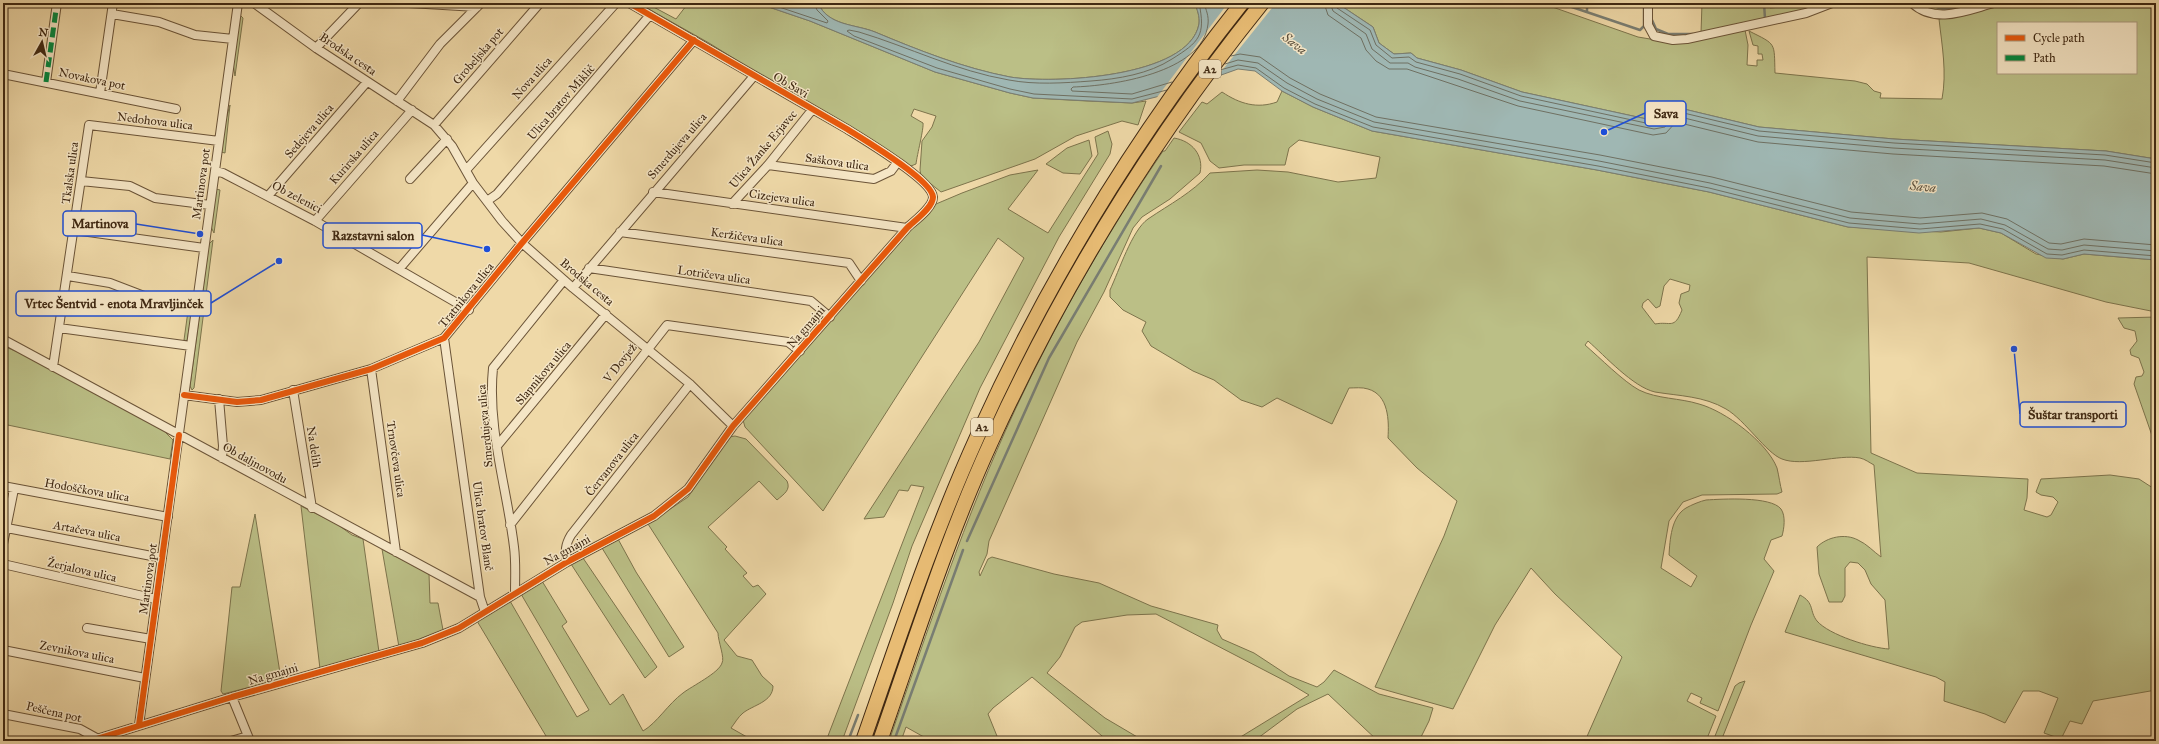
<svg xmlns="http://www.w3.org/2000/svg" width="2159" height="744" font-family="'IM FELL Great Primer',serif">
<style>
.green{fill:#bbbf86;stroke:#7d744c;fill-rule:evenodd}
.water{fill:#9fb7b3;stroke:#797e73}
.pier{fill:#efd9a8}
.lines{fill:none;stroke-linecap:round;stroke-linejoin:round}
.shore{stroke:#6f7062;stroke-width:1}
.stream{stroke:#797e73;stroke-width:2.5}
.minor-casing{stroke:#6b5438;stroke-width:10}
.motorway-casing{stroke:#3f2812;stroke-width:16}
.minor{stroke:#f5e6c6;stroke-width:8}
.motorway{stroke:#e8bc74;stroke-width:14}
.quiet{stroke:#00873e;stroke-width:5;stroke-dasharray:10 5;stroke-linecap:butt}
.cycleway-casing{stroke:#f5e6c6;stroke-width:8}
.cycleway{stroke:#e8590c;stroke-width:6}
.labels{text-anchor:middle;stroke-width:3;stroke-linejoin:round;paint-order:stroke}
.shield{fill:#f5e6c6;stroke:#766148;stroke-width:1}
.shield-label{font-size:11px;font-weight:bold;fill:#3f2812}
.street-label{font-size:12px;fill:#3f2812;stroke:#f5e6c6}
.water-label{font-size:13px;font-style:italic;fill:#574c3a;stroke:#f5e6c6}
.leader{fill:none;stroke:#1d4ed8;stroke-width:1.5}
.callout-dot{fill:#1d4ed8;stroke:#f5e6c6;stroke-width:1.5}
.callout{fill:#f5e6c6;stroke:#1d4ed8;stroke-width:1.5}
.callout-label{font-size:13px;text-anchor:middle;font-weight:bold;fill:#3f2812}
</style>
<rect width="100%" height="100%" fill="#efd9a8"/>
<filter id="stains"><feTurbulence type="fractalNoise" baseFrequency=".005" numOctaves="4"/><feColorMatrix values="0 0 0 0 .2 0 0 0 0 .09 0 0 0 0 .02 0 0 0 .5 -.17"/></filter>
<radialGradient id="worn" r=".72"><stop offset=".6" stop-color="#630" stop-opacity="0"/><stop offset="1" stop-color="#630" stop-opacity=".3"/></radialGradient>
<!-- green -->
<path class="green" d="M 638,3 L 646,3 L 676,19 L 686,6 L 680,3 L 757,3 L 810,21 L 935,72 L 1010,93 L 1033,98 L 1087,101 L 1132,103 L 1146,101 L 1138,125 L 1122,121 L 1076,136 L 1035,159 L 941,192 L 921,176 L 920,170 L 922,141 L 932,127 L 936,116 L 914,109 L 911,116 L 923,123 C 924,128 917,155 916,164 L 911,166 L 907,166 L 709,43 Z
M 818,3 L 1195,3 C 1197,10 1200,16 1199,24 C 1189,78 1052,84 1010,77 C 963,68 918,50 875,32 C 855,24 828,26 818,3 Z
M 1337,3 L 1541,3 L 1638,37 L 1668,42 L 1745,30 L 1748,45 L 1747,65 L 1757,66 L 1757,60 L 1763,60 L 1762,54 L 1758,54 L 1758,46 L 1753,45 L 1749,31 C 1777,45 1774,42 1775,73 L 1855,81 L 1867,84 L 1874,91 L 1881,93 L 1880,98 L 1942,99 C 1947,72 1942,46 1939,19 L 2004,3 L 2156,3 L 2156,159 L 2106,151 L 1894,139 L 1759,127 L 1667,105 L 1661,108 L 1660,118 L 1656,121 L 1522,92 L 1461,70 L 1417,58 L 1411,53 L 1394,54 L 1379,43 L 1373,27 ZM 1998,23 L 2136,23 L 2136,73 L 1998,73 Z
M 1702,3 L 1769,3 L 1770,8 L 1803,5 L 1806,9 L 1701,33 Z
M 1915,3 L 1928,3 L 1929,5 L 1937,3 L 1982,3 L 1937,13 Z
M 240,15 L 243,18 L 235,76 L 233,64 Z
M 1282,91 L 1313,107 L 1372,131 L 1597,170 L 1709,192 L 1848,227 L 1941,232 L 1979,228 L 2001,233 L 2036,254 L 2063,259 L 2084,254 L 2156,260 L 2156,312 L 2106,302 L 1969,263 L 1867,257 L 1871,453 L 1917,473 L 2028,479 L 2027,498 L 2024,510 L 2047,517 L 2051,515 L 2058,502 L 2053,497 L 2041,495 L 2036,492 L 2041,479 L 2110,475 L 2139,479 L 2156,490 L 2156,690 L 2093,701 L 2082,724 L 2070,721 L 2061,739 L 2044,733 L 2058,698 L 2039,691 L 2023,691 L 2005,723 L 1985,714 L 1944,701 L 1945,682 L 1936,677 L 1785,632 L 1800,595 C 1815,603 1809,611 1817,621 C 1829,635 1871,648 1889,649 L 1885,600 L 1871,584 L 1865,570 L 1858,563 L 1850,562 L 1845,568 L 1845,596 L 1842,602 L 1829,602 L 1819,574 L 1817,547 C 1827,537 1845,533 1858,540 C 1867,544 1874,552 1881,557 L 1874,465 C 1870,463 1865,459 1860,458 C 1839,454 1802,467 1782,459 C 1766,453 1745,420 1726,409 C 1704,396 1679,396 1655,392 C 1633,387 1605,356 1588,341 L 1585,345 C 1599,357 1624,382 1639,390 C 1657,399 1680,398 1699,404 C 1725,411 1767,442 1777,468 C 1779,476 1780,485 1782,492 L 1777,494 L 1702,495 L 1683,502 L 1669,521 L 1661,568 L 1691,587 L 1697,576 L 1669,555 C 1670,540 1671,517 1686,508 C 1691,505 1701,501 1706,500 C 1722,499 1771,496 1781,509 C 1786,516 1784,529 1782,536 L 1771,540 L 1764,559 L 1774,571 L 1751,625 L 1718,711 L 1700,703 L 1702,698 L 1691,693 L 1687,701 L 1716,716 L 1706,741 L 1585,741 L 1622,657 L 1555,594 L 1531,568 L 1495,625 L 1453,709 L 1375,687 L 1444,536 L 1457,501 L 1417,468 L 1388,438 C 1389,421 1389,395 1368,389 C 1362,387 1355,388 1349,388 L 1332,424 L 1277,398 L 1262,407 L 1241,400 L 1214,380 L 1193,371 L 1151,346 L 1142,331 L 1146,322 L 1123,310 L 1110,297 L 1110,290 C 1119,271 1132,230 1148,219 C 1170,204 1192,193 1210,173 L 1257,170 L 1288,172 L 1338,182 L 1376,178 L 1380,157 L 1299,140 L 1289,148 L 1285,165 L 1244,165 L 1219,168 L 1210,161 L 1201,143 L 1179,132 L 1202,102 L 1207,104 L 1222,92 C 1240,104 1257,109 1277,102 ZM 1670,279 L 1690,285 L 1689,291 L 1681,294 L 1679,303 L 1682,310 C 1674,330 1671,321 1655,324 L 1642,307 L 1643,303 L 1648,299 L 1656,308 L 1660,306 L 1664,286 Z
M 230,105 L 225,153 L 221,152 L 226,119 Z
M 1108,131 L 1112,144 L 1110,154 L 1059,237 L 980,388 L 912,546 L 893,603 L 842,741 L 826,741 L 924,487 L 911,485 L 908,491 L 899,490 L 884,517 L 864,519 L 979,342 L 1024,258 L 998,238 L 823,511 L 745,427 L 743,420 L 924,214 L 936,204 L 962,193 L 1010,175 L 1038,170 L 1008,209 L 1048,233 L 1098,154 L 1095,137 Z
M 1174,138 C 1192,141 1204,155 1200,173 L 1170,199 L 1142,217 L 1133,228 L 1104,292 L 1077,342 L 989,541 L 987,554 L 979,572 L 980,576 L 988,559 L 992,557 L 1054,574 L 1099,583 L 1151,606 L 1218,625 L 1217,630 L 1222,639 L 1254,653 L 1289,676 L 1317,687 L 1324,682 L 1334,670 L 1379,694 L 1433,708 L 1429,721 L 1419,741 L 1378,741 L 1328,694 L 1297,709 L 1254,741 L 1234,741 L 1309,695 L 1289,683 L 1156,614 L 1127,615 L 1082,622 L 1075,627 L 1060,657 L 1047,673 L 1105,718 L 1144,741 L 1108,741 L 1032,677 L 993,708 L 988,714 L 999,741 L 931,741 L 906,727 L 901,741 L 889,741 C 928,630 965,517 1015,410 C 1057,320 1107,233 1163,151 L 1165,151 Z
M 1089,140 L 1092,156 L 1080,174 L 1063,173 L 1046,164 L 1067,148 Z
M 216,189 L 220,190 L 214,233 L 211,227 Z
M 213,240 L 194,388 L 192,390 L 190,386 L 209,244 Z
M 191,309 L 192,312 L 187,341 L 184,340 L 188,311 Z
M 2156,317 L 2156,447 L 2134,384 L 2136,377 L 2142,376 L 2144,372 L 2139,358 L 2131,355 L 2130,350 L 2137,341 L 2135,331 L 2124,328 L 2118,318 Z
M 3,346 L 23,354 L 162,429 L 173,440 L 170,459 L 3,424 Z
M 735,436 L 746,439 L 787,481 C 791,490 784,494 777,500 L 759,481 L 708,527 L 727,547 L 725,549 L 747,573 L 743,576 L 753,587 L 758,585 L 766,594 L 724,640 L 737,656 L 752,660 L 762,676 L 773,686 C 773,702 753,705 743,713 C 738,717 735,723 731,728 L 754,741 L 549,741 L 477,621 L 510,601 L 577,717 L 589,710 L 521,594 L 542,581 L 567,622 L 562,626 L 610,705 L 623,694 L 643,731 C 657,723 668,704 683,693 C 692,686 719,673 722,663 C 725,658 718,641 718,633 L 648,524 L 688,497 L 726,441 L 729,437 Z
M 301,506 L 337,524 L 352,535 L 363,539 L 379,652 L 320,669 Z
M 255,514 L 280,673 L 282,679 L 223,694 L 221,691 L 232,587 L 240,587 Z
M 618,539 L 636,572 L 684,647 L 669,657 L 602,548 Z
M 382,549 L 429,574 L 430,603 L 438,603 L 443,630 L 399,647 Z
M 583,558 L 657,667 L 645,678 L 571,564 Z
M 1745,681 L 1721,741 L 1713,741 L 1735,686 L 1739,683 Z"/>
<!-- water -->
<path class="water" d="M 757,3 L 818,3 C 828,26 855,24 875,32 C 918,50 963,68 1010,77 C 1052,84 1189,78 1199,24 C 1200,16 1197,10 1195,3 L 1337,3 L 1373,27 L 1379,43 L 1394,54 L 1411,53 L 1417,58 L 1461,70 L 1522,92 L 1656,121 L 1660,118 L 1663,106 L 1667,105 L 1759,127 L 1894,139 L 2106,151 L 2156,159 L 2156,260 L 2084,254 L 2063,259 L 2046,258 L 2001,233 L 1979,228 L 1919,233 L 1848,227 L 1709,192 L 1597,170 L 1372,131 L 1313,107 L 1282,91 L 1255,71 L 1238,69 L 1168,94 L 1132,103 L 1033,98 L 1010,93 L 935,72 L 810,21 Z"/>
<!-- pier -->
<path class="pier" d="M 1228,3 L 1276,3 L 1216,78 L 1155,100 Z"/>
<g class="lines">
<!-- shore -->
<path class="shore" d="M 767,3 L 827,23 L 828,21 L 817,10 L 814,3
M 1324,3 L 1328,15 L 1361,38 L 1366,50 L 1376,61 L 1389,69 L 1407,69 L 1518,106 L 1653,135 L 1666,133 L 1676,122 L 1758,142 L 1893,154 L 2104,166 L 2156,174
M 1330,3 L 1333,11 L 1366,34 L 1372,49 L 1390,63 L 1408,63 L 1415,67 L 1458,79 L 1520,101 L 1654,129 L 1665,127 L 1672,115 L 1758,136 L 1893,148 L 2105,160 L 2156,168
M 1335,3 L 1337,8 L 1370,30 L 1376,45 L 1392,58 L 1409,57 L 1416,62 L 1460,74 L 1521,96 L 1655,125 L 1662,122 L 1665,110 L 1667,109 L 1759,131 L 1894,143 L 2105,155 L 2156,163
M 1231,56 L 1240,54 L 1260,57 L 1290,78 L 1320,94 L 1376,117 L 1600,155 L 1712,177 L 1851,212 L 1920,218 L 1982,213 L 2007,219 L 2049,243 L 2061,244 L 2084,239 L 2156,245
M 1225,64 L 1238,60 L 1258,63 L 1287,83 L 1317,99 L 1374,122 L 1599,161 L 1710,183 L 1850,218 L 1920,224 L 1981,219 L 2005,225 L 2048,249 L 2062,250 L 2084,245 L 2156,251
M 1220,70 L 1238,65 L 1256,68 L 1284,88 L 1315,104 L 1373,127 L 1598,166 L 1709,188 L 1849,223 L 1920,229 L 1980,224 L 2003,229 L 2047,254 L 2062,255 L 2084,250 L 2156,256
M 1172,82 L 1132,94 L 1072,91 L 1071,89 L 1073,87 C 1111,86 1203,73 1208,24 C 1209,16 1206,10 1204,3
M 1167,90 L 1132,99 L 1034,94 L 1010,89 L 937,68 L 854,36 L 847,31 L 849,30 L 859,32 C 909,47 956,71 1009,80 C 1035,85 1064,83 1091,81 C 1118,79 1149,74 1172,59 C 1199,42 1206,36 1199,3"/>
<!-- stream -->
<path class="stream" d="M 1560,3 L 1640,30 L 1644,26 L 1644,7
M 1764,3 L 1765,19
M 1807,3 L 1807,9
M 1931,3 C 1942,14 1961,8 1974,5
M 1587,11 L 1587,3
M 1652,20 L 1656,29 L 1668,34 L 1693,34
M 967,541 L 1049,358 L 1161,166
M 848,741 L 858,715
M 894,741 L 963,550"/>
<!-- minor casing -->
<g class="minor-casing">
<path id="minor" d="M 254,3 L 316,48 L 434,125 L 452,146 L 473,183 L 502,221 L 522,243 L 573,288 L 690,384 L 733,426
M 409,3 L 477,7
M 1648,3 L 1648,25 L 1654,36 L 1673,40 L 1687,39 L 1806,13 L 1832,3
M 1912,3 C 1936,25 1967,10 1994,3
M 112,14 L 159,22 L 195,35 L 233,39
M 316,48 L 359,3
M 3,74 L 176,109
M 46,82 L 57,3
M 100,93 L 113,3
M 397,101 L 440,44 L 481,3
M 434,125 L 540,3
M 768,165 L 874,179 L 891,171 L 897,163
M 467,169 L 616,3
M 215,171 L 223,173 L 315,221 L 469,310
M 410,179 L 447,139
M 81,181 L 130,186 L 155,198 L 210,205
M 653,192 L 907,228
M 268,196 L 367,82
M 487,201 L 497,194 L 650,15
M 732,204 L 768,165 L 812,110
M 315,221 L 412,110
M 74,230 L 204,248
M 620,232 L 849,263 L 861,281
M 400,268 L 473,183
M 589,268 L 811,301 L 830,317
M 68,276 L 110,283 L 144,296 L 197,303
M 573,288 L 754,76
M 59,328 L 191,346
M 444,338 L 480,597 L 485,612
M 6,341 L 480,597
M 53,367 L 89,125 L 219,141
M 371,369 L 396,552
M 293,390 L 312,508
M 184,395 L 237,402 L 261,400 L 371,369 L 444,338 L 522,243 L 694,40
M 219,399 L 223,446 L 222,458
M 497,446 L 606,314
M 3,486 L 168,517
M 510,525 L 667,325 L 788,342 L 800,351
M 7,528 L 162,558
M 3,544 L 14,489
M 567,562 C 565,551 565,545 571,535 L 690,384
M 3,564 L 156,599
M 515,593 C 515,578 516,562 514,547 C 507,488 487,428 493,368 L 564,280
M 87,628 L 151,639
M 3,650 L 145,678
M 232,697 L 250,741
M 3,714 L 80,729 L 100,740
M 139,725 L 238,3
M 90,741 L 232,697 L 422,643 L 459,628 L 567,562 L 654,516 L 688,489 L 733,426 L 907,228 C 914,221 933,208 933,197 C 932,180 863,139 847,129 L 629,3
M 231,741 L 248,736"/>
</g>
<!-- motorway casing -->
<g class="motorway-casing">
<path id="motorway" d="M 863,741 C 899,638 933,534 978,435 C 1048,280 1136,136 1242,3
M 880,741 C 915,641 947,538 991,442 C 1063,284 1153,138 1262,3"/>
</g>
<!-- minor -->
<use href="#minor" class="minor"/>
<!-- motorway -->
<use href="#motorway" class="motorway"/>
<!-- quiet -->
<path class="quiet" d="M 46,82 L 57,3"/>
<!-- cycleway casing -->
<g class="cycleway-casing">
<path id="cycleway" d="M 184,395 L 237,402 L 261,400 L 371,369 L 444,338 L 522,243 L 694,40
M 139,725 L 179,435
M 90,741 L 232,697 L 422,643 L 459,628 L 567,562 L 654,516 L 688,489 L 733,426 L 907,228 C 914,221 933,208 933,197 C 932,180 863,139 847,129 L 629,3"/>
</g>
<!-- cycleway -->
<use href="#cycleway" class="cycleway"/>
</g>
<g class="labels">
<!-- shield labels -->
<g class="shield">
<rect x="1199" y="60" width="22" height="18" rx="3"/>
<rect x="971" y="418" width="22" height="18" rx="3"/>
</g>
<g class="shield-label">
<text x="1210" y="73">A2</text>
<text x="982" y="431">A2</text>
</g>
<!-- street labels -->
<g class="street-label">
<text transform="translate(348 54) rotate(34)" y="4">Brodska cesta</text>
<text transform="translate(478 56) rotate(-49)" y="4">Grobeljska pot</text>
<text transform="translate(532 78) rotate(-48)" y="4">Nova ulica</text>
<text transform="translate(92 79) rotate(12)" y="4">Novakova pot</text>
<text transform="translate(791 85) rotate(30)" y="4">Ob Savi</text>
<text transform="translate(561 102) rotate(-49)" y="4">Ulica bratov Miklič</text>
<text transform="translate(155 121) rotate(7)" y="4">Nedohova ulica</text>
<text transform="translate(309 131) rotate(-49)" y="4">Sedejeva ulica</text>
<text transform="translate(677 146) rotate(-49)" y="4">Smerdujeva ulica</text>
<text transform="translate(763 149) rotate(-50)" y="4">Ulica Žanke Erjavec</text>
<text transform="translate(354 157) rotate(-49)" y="4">Kurirska ulica</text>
<text transform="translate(837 162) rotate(8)" y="4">Saškova ulica</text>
<text transform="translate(70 173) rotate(-82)" y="4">Tkalska ulica</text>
<text transform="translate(201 184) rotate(-82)" y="4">Martinova pot</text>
<text transform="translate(297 197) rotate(28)" y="4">Ob zelenici</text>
<text transform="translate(782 198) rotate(8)" y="4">Cizejeva ulica</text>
<text transform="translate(747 237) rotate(8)" y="4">Keržičeva ulica</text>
<text transform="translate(714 275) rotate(8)" y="4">Lotričeva ulica</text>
<text transform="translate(587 282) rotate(40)" y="4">Brodska cesta</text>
<text transform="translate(466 295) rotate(-51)" y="4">Tratnikova ulica</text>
<text transform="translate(806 327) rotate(-49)" y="4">Na gmajni</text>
<text transform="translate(620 363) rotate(-52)" y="4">V Dovjež</text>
<text transform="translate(543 373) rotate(-50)" y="4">Slapnikova ulica</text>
<text transform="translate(485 426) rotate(-95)" y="4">Smerdujeva ulica</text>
<text transform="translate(314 447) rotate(81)" y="4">Na delih</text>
<text transform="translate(396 459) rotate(82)" y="4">Trnovčeva ulica</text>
<text transform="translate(255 463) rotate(29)" y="4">Ob daljnovodu</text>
<text transform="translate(612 464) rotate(-52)" y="4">Červanova ulica</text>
<text transform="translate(87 490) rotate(10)" y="4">Hodoščkova ulica</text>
<text transform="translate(483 526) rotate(82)" y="4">Ulica bratov Blanč</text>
<text transform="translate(87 531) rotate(11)" y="4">Artačeva ulica</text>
<text transform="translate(567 550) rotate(-29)" y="4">Na gmajni</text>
<text transform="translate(82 570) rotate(13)" y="4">Žerjalova ulica</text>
<text transform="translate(148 579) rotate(-82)" y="4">Martinova pot</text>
<text transform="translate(77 652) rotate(11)" y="4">Zevnikova ulica</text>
<text transform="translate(273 674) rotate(-16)" y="4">Na gmajni</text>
<text transform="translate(54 712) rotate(13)" y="4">Peščena pot</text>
</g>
<!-- water labels -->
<g class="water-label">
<text transform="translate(1295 43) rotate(38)" y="5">Sava</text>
<text transform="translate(1923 186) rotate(5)" y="5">Sava</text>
</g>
</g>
<!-- callouts -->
<path class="leader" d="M1604 132L1645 113M200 234L136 224M487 249L422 235M279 261L211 303M2014 349L2020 414"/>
<g class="callout-dot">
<circle cx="1604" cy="132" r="4"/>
<circle cx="200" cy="234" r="4"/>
<circle cx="487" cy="249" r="4"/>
<circle cx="279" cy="261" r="4"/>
<circle cx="2014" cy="349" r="4"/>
</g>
<g class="callout">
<rect x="1645" y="101" width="41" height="25" rx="4"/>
<rect x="63" y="211" width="73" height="25" rx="4"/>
<rect x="323" y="223" width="99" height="25" rx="4"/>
<rect x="16" y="291" width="195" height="25" rx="4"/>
<rect x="2020" y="402" width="106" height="25" rx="4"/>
</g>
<g class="callout-label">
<text x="1666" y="118">Sava</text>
<text x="100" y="228">Martinova</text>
<text x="373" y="240">Razstavni salon</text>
<text x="114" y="308">Vrtec Šentvid - enota Mravljinček</text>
<text x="2073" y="419">Šuštar transporti</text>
</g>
<!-- margin -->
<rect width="2159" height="744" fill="none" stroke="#efd9a8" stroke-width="16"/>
<rect x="4" y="4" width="2151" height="736" fill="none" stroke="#3f2812" stroke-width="2"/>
<rect x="8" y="8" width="2143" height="728" fill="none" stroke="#3f2812"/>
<!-- legend -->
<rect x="1997" y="22" width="140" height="52" fill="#f5e6c6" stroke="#ac9a7e"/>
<rect x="2005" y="35" width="20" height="6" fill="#e8590c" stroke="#ac9a7e"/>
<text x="2033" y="42" font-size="12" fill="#3f2812">Cycle path</text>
<rect x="2005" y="55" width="20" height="6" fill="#00873e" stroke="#ac9a7e"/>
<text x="2033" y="62" font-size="12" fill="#3f2812">Path</text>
<!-- north arrow -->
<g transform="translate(42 42) rotate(8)" stroke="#f5e6c6" stroke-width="3" paint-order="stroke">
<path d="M0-3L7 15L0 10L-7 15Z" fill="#3f2812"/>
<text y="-6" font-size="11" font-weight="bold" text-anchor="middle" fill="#3f2812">N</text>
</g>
<rect width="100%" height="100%" filter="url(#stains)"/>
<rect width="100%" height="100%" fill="url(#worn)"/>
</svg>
